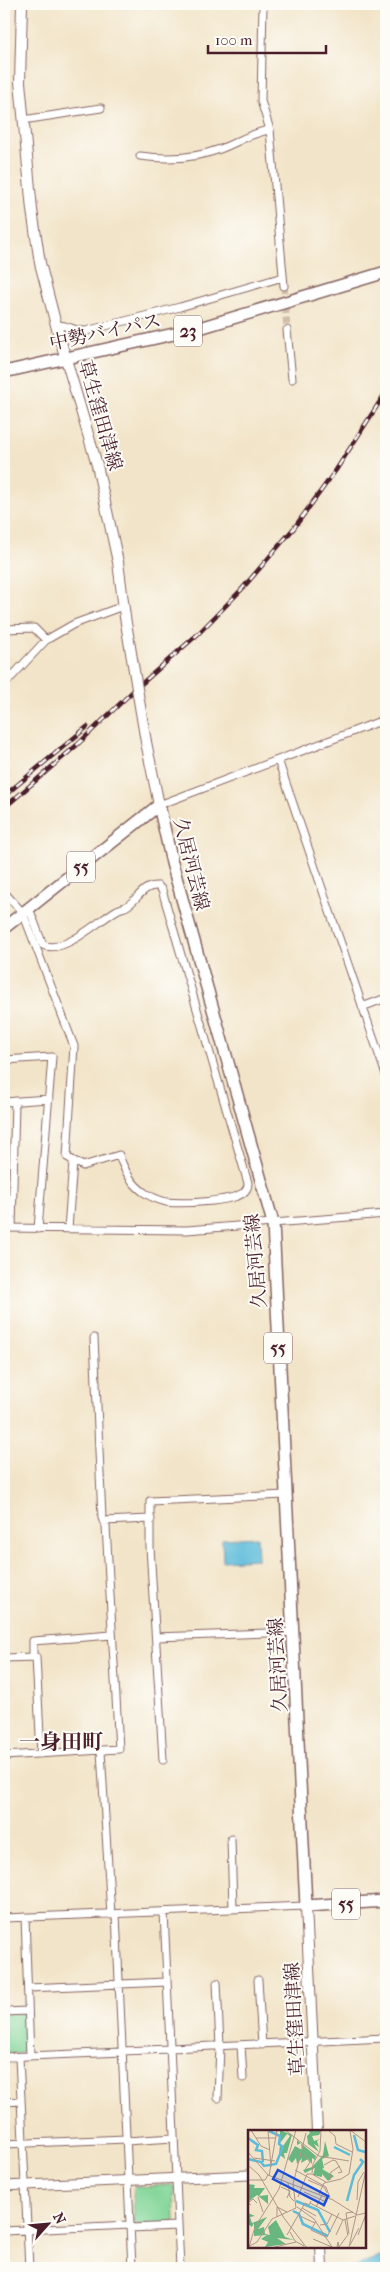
<svg xmlns="http://www.w3.org/2000/svg" width="390" height="2272" font-family="'IM FELL French Canon','Noto Serif JP',serif">
<style>
.green{fill:#82d598;stroke:#667a62}
.water{fill:#5bbbda;stroke:#526d82}
.lines{fill:none;stroke-linecap:round;stroke-linejoin:round}
.minor-tunnel{stroke:#d0bda9;stroke-width:7;stroke-dasharray:7 3.5;stroke-linecap:butt}
.minor-casing{stroke:#856462;stroke-width:9}
.tertiary-casing{stroke:#856462;stroke-width:11}
.secondary-casing{stroke:#856462;stroke-width:12}
.primary-casing{stroke:#856462;stroke-width:14}
.trunk-casing{stroke:#856462;stroke-width:14}
.minor{stroke:#fff;stroke-width:7}
.tertiary{stroke:#fff;stroke-width:9}
.secondary{stroke:#fff;stroke-width:10}
.primary{stroke:#fff;stroke-width:11}
.trunk{stroke:#fff;stroke-width:11}
.rail-casing{stroke:#4a1f2b;stroke-width:4.5}
.rail{stroke:#fdfcf7;stroke-width:2.5;stroke-dasharray:8;stroke-linecap:butt}
.secondary-bridge-casing{stroke:#856462;stroke-width:12;stroke-linecap:butt}
.secondary-bridge{stroke:#fff;stroke-width:10}
.labels{text-anchor:middle;stroke-width:4;stroke-linejoin:round;paint-order:stroke}
.shield{fill:#fdfcf7;stroke:#806168;stroke-width:1}
.shield-label{font-size:18px;font-weight:bold;fill:#4a1f2b}
.street-label{font-size:19px;fill:#4a1f2b;stroke:#fdfcf7}
.quarter-label{font-size:21px;font-weight:bold;fill:#4a1f2b;stroke:#fdfcf7}
.inset-river{fill:none;stroke:#5bbbda;stroke-width:2.5}
.inset-road{fill:none;stroke:#af9589;stroke-width:1}
.view{fill:#1d4ed8;fill-opacity:0.15;stroke:#1d4ed8;stroke-width:2.5}
.inset-edge{fill:none;stroke:#4a1f2b;stroke-width:2.5}
</style>
<rect width="100%" height="100%" fill="#fdfcf7"/>
<filter id="ink" filterUnits="userSpaceOnUse"><feTurbulence type="fractalNoise" baseFrequency=".02" numOctaves="2"/><feDisplacementMap in="SourceGraphic" scale="10" xChannelSelector="R" yChannelSelector="G"/><feConvolveMatrix kernelMatrix="1 2 1 2 8 2 1 2 1" color-interpolation-filters="sRGB"/></filter>
<filter id="wash" filterUnits="userSpaceOnUse"><feTurbulence type="fractalNoise" baseFrequency=".0096" numOctaves="4" result="noise"/><feDisplacementMap in="SourceGraphic" scale="20" xChannelSelector="R" yChannelSelector="G"/><feGaussianBlur stdDeviation="1.12" result="paint"/><feColorMatrix in="noise" values="0 0 0 0 0 0 0 0 0 0 0 0 0 0 0 0 0 1.4 0 .05"/><feComposite in="paint" operator="in"/></filter>
<g filter="url(#wash)">
<rect width="100%" height="100%" fill="#f2e4c8"/>
<!-- green -->
<path class="green" d="M 23,2013 L 25,2015 L 27,2050 L 25,2053 L 4,2054 L 4,2014 Z
M 172,2185 L 174,2187 L 175,2221 L 173,2223 L 137,2225 L 134,2222 L 133,2190 L 135,2187 Z"/>
<!-- water -->
<path class="water" d="M 257,1537 L 258,1559 L 223,1561 L 222,1539 Z
M 386,2255 L 386,2268 L 349,2268 Z"/>
</g>
<g filter="url(#ink)">
<g class="lines">
<!-- minor-tunnel -->
<path class="minor-tunnel" d="M 284,286 L 287,330"/>
<!-- minor casing -->
<g class="minor-casing">
<path id="minor" d="M 263,4 L 261,101 L 270,130 L 284,286
M 23,120 L 101,108
M 140,156 C 167,160 193,159 220,149 C 236,143 253,132 270,130
M 56,325 C 68,324 74,332 86,331 L 180,307 L 283,277
M 287,330 L 292,379
M 4,629 L 34,628 L 46,640
M 4,685 L 46,640 L 74,624 L 123,606
M 278,760 L 386,1075
M 159,805 L 386,719
M 4,892 L 23,913 L 74,1046 L 67,1157 L 83,1166 L 119,1155 C 124,1170 131,1184 145,1193 C 151,1197 159,1200 166,1202 C 182,1204 230,1202 243,1193 C 247,1190 248,1187 248,1183 L 162,890 L 158,886 C 143,885 139,898 127,906 C 124,908 120,908 117,910 C 99,920 64,955 43,945 L 29,908
M 362,1007 L 386,998
M 4,1060 L 52,1057 L 38,1229
M 4,1102 L 49,1099
M 4,1228 L 187,1230 L 386,1214
M 12,1228 L 15,1101
M 68,1229 L 73,1162
M 103,1521 L 151,1519
M 156,1637 L 293,1632
M 33,1657 L 33,1641 L 112,1635
M 4,1658 L 36,1657 L 41,1754
M 101,1751 L 111,1915
M 4,1756 L 119,1749 L 106,1526 L 102,1518 L 94,1338
M 163,1760 L 150,1547 L 150,1501 L 285,1495
M 231,1839 L 233,1909
M 164,1912 L 180,2268
M 116,1914 L 132,2268
M 25,1917 L 30,2056
M 4,1918 L 306,1906
M 258,1980 L 262,2045
M 217,1983 L 220,2046 L 218,2098
M 28,1988 L 167,1982
M 4,2012 L 28,2011
M 241,2045 L 243,2078
M 170,2048 L 386,2038
M 123,2051 L 170,2049
M 4,2057 L 123,2052
M 19,2057 L 29,2268
M 4,2102 L 21,2101
M 126,2141 L 174,2138
M 4,2144 L 126,2139
M 130,2228 L 178,2226
M 4,2231 L 130,2225"/>
</g>
<!-- tertiary casing -->
<g class="tertiary-casing">
<path id="tertiary" d="M 4,2186 L 249,2175"/>
</g>
<!-- secondary casing -->
<g class="secondary-casing">
<path id="secondary" d="M 22,4 L 20,82 L 32,210 L 40,263 L 56,325 L 97,465 L 118,562 L 125,617
M 146,742 L 159,805
M 306,1906 L 317,2131
M 321,2246 L 322,2268"/>
</g>
<!-- primary casing -->
<g class="primary-casing">
<path id="primary" d="M 4,928 L 159,805 L 172,863 L 273,1223 L 306,1906 L 386,1901"/>
</g>
<!-- trunk casing -->
<g class="trunk-casing">
<path id="trunk" d="M 4,372 L 196,329 L 386,272"/>
</g>
<!-- minor -->
<use href="#minor" class="minor"/>
<!-- tertiary -->
<use href="#tertiary" class="tertiary"/>
<!-- secondary -->
<use href="#secondary" class="secondary"/>
<!-- primary -->
<use href="#primary" class="primary"/>
<!-- trunk -->
<use href="#trunk" class="trunk"/>
<!-- rail casing -->
<g class="rail-casing">
<path id="rail" d="M 4,796 L 87,727
M 4,808 L 77,745 L 130,694 L 198,634 L 242,589 L 294,528 L 336,470 L 386,392"/>
</g>
<!-- rail -->
<use href="#rail" class="rail"/>
<!-- secondary-bridge casing -->
<g class="secondary-bridge-casing">
<path id="secondary-bridge" d="M 125,617 L 146,742"/>
</g>
<!-- secondary-bridge -->
<use href="#secondary-bridge" class="secondary-bridge"/>
</g>
</g>
<g class="labels">
<!-- shield labels -->
<g class="shield">
<rect x="174" y="315.5" width="28" height="31" rx="4"/>
<rect x="67" y="851.5" width="28" height="31" rx="4"/>
<rect x="264" y="1332.5" width="28" height="31" rx="4"/>
<rect x="332" y="1888.5" width="28" height="31" rx="4"/>
</g>
<g class="shield-label">
<text x="188" y="337">23</text>
<text x="81" y="873">55</text>
<text x="278" y="1354">55</text>
<text x="346" y="1910">55</text>
</g>
<!-- street labels -->
<g class="street-label">
<text transform="translate(105 331) rotate(-12)" y="7">中勢バイパス</text>
<text transform="translate(101 415) rotate(74)" y="7">草生窪田津線</text>
<text transform="translate(192 864) rotate(76)" y="7">久居河芸線</text>
<text transform="translate(255 1261) rotate(-95)" y="7">久居河芸線</text>
<text transform="translate(277 1665) rotate(-93)" y="7">久居河芸線</text>
<text transform="translate(294 2019) rotate(-93)" y="7">草生窪田津線</text>
</g>
<!-- quarter labels -->
<g class="quarter-label">
<text x="61" y="1749">一身田町</text>
</g>
</g>
<!-- overview -->
<g transform="translate(248 2130)">
<rect width="118" height="118" fill="#f2e4c8"/>
<path d="M 32,0 L 44,5 L 39,23 L 36,23 L 37,29 L 31,24 L 32,15 L 35,16 L 42,6 L 39,4 L 32,13 ZM 60,0 L 73,1 L 71,5 L 64,6 L 66,11 L 72,9 L 69,11 L 71,17 L 66,14 L 71,22 L 60,14 L 59,6 L 62,3 ZM 49,10 L 68,26 L 67,30 L 64,28 L 64,34 L 60,29 L 53,33 L 54,28 L 49,34 L 48,28 L 44,33 L 40,29 L 47,16 L 54,20 L 53,13 L 49,15 ZM 77,11 L 81,26 L 74,29 L 76,38 L 74,39 L 86,46 L 80,51 L 74,44 L 74,47 L 65,45 L 67,38 L 57,43 L 55,40 L 64,37 L 75,25 ZM 0,54 L 7,55 L 6,58 L 17,58 L 11,66 L 20,65 L 20,74 L 9,65 L 0,72 ZM 0,83 L 7,86 L 2,87 L 4,93 L 19,87 L 10,99 L 16,97 L 17,104 L 22,105 L 20,97 L 28,90 L 37,107 L 46,110 L 29,108 L 38,114 L 17,117 L 20,112 L 13,109 L 19,105 L 6,106 L 6,93 L 4,97 L 0,94 Z" fill="#69b680"/>
<path class="inset-river" d="M 106,5 L 110,20 L 117,22M 0,8 L 10,15 L 8,20 L 14,21 L 15,32M 86,17 L 102,25M 0,29 L 13,32 L 16,36 L 28,34 L 35,17 L 31,14 L 32,6 L 21,1M 48,71 L 70,80 L 82,102M 99,71 L 106,45 L 115,32 L 112,29M 45,81 L 51,84 L 55,94 L 80,106"/>
<path class="inset-road" d="M 3,0 L 13,16 L 22,20M 20,0 L 23,37M 37,0 L 71,26 L 101,31M 80,0 L 87,6 L 88,14 L 104,22M 102,0 L 118,12M 8,8 L 28,8M 0,22 L 20,45M 56,25 L 62,32 L 57,40M 6,28 L 27,31M 0,35 L 11,45 L 36,88 L 58,117M 76,35 L 85,30 L 88,31 L 94,42 L 90,43M 47,40 L 78,57 L 82,68M 64,43 L 65,34 L 72,21 L 73,0M 64,44 L 78,52M 21,46 L 29,0M 0,50 L 17,50 L 20,45 L 85,70 L 109,85 L 118,83M 60,50 L 76,57 L 79,63M 82,50 L 83,42 L 92,36M 40,53 L 42,67 L 46,71M 45,54 L 58,3M 33,57 L 42,61 L 39,68M 56,62 L 78,72 L 75,77M 71,64 L 76,53 L 93,49 L 101,44 L 105,19 L 102,1M 10,67 L 15,82M 50,67 L 59,44 L 64,44M 109,70 L 110,52 L 116,42M 62,73 L 95,90 L 107,86M 3,75 L 0,73 L 5,69 L 9,73M 49,77 L 66,89 L 84,117M 68,77 L 75,63M 54,78 L 68,86M 29,86 L 29,77 L 39,82M 52,86 L 67,93M 97,90 L 100,106M 68,91 L 63,100 L 78,107M 72,95 L 79,94 L 84,84M 42,102 L 47,111 L 56,116M 101,104 L 98,83 L 105,82M 39,105 L 57,73 L 61,75 L 63,71M 88,105 L 95,90M 110,105 L 118,84M 79,107 L 91,83M 65,109 L 84,117M 102,115 L 111,98M 0,117 L 9,112 L 24,89 L 48,78 L 45,54M 1,117 L 7,97 L 31,59 L 48,0M 27,117 L 48,112M 89,117 L 90,112 L 91,117 L 99,106M 101,117 L 118,40"/>
<path class="view" d="M 30,40 L 80,66 L 76,75 L 25,49 Z"/>
<rect width="118" height="118" class="inset-edge"/>
</g>
<!-- margin -->
<rect width="390" height="2272" fill="none" stroke="#fdfcf7" stroke-width="20"/>
<!-- north arrow -->
<g transform="translate(48 2224) rotate(63)" stroke="#fdfcf7" stroke-width="4" paint-order="stroke">
<path d="M0-4L9 19L0 12L-9 19Z" fill="#4a1f2b"/>
<text y="-8" font-size="14" font-weight="bold" text-anchor="middle" fill="#4a1f2b">N</text>
</g>
<!-- scale -->
<path d="M208 45v8h118v-8" fill="none" stroke="#4a1f2b" stroke-width="2.5"/>
<text x="215" y="45" font-size="15" fill="#4a1f2b" stroke="#fdfcf7" stroke-width="4" paint-order="stroke">100 m</text>
</svg>
